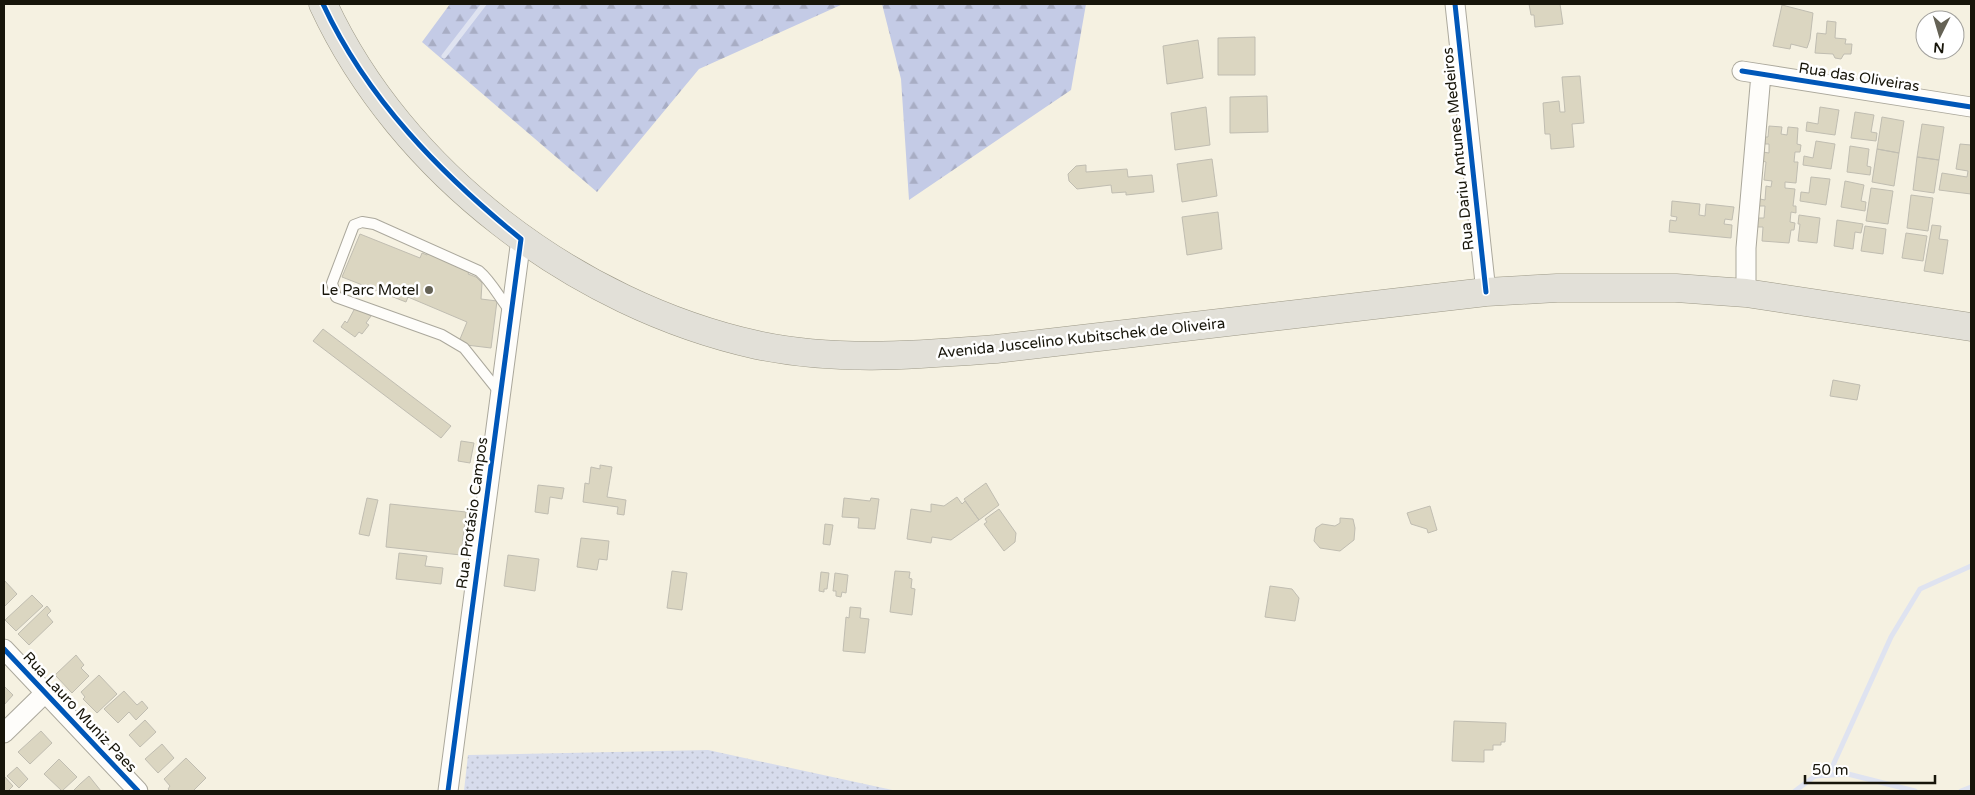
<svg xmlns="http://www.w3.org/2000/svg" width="1975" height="795" font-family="'Varela Round',sans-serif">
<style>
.grass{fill:url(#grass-dots)}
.forest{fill:url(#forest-firs)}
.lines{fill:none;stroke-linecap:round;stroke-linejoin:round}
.stream{stroke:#dfe3f0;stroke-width:5}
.building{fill:#dbd6c1;stroke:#c0bdb1}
.lane-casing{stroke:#aba89c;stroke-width:12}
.street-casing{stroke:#aba89c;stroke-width:21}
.primary-casing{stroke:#9d9987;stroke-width:29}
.lane{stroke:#fefdfa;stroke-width:10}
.street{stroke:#fefdfa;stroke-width:19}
.primary{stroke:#e2e0d8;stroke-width:28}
.cycleway-casing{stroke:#fff;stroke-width:8}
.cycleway{stroke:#0057b8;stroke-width:5}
.poi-dot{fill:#656255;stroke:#fff;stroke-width:2}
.labels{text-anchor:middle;stroke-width:5;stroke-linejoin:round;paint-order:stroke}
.street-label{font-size:15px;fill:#17150a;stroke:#fff}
.poi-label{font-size:15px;fill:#17150a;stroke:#fff;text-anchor:end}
</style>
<defs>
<pattern id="grass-dots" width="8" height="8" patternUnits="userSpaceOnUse" patternTransform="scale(1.25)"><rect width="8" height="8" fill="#d7dcec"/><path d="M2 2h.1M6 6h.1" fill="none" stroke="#b8bcc9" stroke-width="1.8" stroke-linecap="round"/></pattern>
<pattern id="forest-firs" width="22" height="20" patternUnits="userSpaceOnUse" patternTransform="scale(1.25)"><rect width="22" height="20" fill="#c4cbe6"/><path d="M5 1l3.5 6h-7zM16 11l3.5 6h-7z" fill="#a8adc4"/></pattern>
</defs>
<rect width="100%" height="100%" fill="#f5f1e1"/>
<!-- grass -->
<path class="grass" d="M 708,750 L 897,791 L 464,791 L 468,755 Z"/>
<!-- forest -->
<path class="forest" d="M 450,4 L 843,4 L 699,69 L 597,192 L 422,42 Z
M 882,4 L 1086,4 L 1071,90 L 909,200 L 901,79 Z"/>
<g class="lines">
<!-- stream -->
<path class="stream" d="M 444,56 L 484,4
M 1829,774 L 1891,637 L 1920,589 L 1971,566
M 1795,791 L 1815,776 L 1848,774 L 1915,791
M 1961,791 L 1971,787"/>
</g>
<!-- building -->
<path class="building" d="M 1529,4 L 1560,4 L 1563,24 L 1535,27 L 1534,15 L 1531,15 Z
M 1782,5 L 1813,13 L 1810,39 L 1807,48 L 1791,44 L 1790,49 L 1773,46 Z
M 1827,21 L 1836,22 L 1835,38 L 1846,39 L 1845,44 L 1852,44 L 1851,54 L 1844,54 L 1841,59 L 1835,58 L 1833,54 L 1815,53 L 1817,33 L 1826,34 Z
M 1255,37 L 1255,75 L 1218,75 L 1218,38 Z
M 1198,40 L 1203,78 L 1167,84 L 1163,46 Z
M 1580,76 L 1584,123 L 1572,124 L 1574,147 L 1551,149 L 1550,134 L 1545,134 L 1543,103 L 1559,101 L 1560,112 L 1565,112 L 1562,77 Z
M 1267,96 L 1268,132 L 1230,133 L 1230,97 Z
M 1206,107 L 1210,145 L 1175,150 L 1171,113 Z
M 1820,107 L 1839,110 L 1835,135 L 1806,131 L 1807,122 L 1818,124 Z
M 1855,112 L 1874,115 L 1871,132 L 1877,133 L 1876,141 L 1851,138 Z
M 1882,117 L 1904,121 L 1899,153 L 1877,149 Z
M 1922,124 L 1944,127 L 1939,160 L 1917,157 Z
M 1769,126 L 1782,127 L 1781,134 L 1787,135 L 1788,127 L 1798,128 L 1797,144 L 1801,145 L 1800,152 L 1795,152 L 1794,162 L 1798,162 L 1796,183 L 1785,182 L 1785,188 L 1795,189 L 1793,206 L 1796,206 L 1796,213 L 1791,212 L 1790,222 L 1795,223 L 1794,230 L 1791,230 L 1789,243 L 1762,241 L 1763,227 L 1757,227 L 1757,218 L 1764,218 L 1765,206 L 1759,206 L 1760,199 L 1765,200 L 1766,186 L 1771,187 L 1772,181 L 1764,180 L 1766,162 L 1762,161 L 1763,152 L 1769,153 L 1769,144 L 1765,144 L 1765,137 L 1768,137 Z
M 1816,141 L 1835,144 L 1831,169 L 1803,165 L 1804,156 L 1813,158 Z
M 1960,144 L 1971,145 L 1971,194 L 1939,190 L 1942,173 L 1967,177 L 1968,171 L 1956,169 Z
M 1850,146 L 1869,149 L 1867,166 L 1871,167 L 1870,175 L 1847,172 Z
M 1877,149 L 1899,153 L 1894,186 L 1872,182 Z
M 1917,157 L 1939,160 L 1934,193 L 1913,190 Z
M 1212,159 L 1217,196 L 1182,202 L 1177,164 Z
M 1086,165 L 1086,172 L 1127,169 L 1128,177 L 1152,175 L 1154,192 L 1126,195 L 1126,192 L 1112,193 L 1111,185 L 1077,189 L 1069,181 L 1068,174 L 1076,166 Z
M 1811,177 L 1830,179 L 1826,205 L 1800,201 L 1801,192 L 1809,193 Z
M 1845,181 L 1864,185 L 1861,201 L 1866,202 L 1865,211 L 1841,207 Z
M 1871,188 L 1893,191 L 1888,224 L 1866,221 Z
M 1911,195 L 1933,198 L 1928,231 L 1907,228 Z
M 1672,201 L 1700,204 L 1699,215 L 1705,216 L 1706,204 L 1734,207 L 1732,220 L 1725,219 L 1724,224 L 1732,225 L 1731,238 L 1669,232 L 1670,220 L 1676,221 L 1677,217 L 1671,216 Z
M 1218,212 L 1222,249 L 1187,255 L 1182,217 Z
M 1799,215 L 1820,218 L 1817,243 L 1798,241 L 1800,224 L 1798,224 Z
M 1837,220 L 1863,224 L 1861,233 L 1855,232 L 1853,249 L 1834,246 Z
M 1932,225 L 1941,226 L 1939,239 L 1948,240 L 1943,274 L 1924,271 Z
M 1865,226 L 1886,229 L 1883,254 L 1861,251 Z
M 1906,233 L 1927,236 L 1923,261 L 1902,258 Z
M 360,234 L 420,258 L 422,253 L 427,255 L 428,253 L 470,270 L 468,274 L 476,277 L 482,283 L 481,299 L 497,301 L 491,348 L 458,344 L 467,322 L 408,297 L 406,302 L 342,277 Z
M 355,308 L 371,316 L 366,323 L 369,325 L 362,334 L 359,332 L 355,337 L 341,327 L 345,321 L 347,323 Z
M 323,329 L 451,426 L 441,438 L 313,341 Z
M 1833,380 L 1860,385 L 1857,400 L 1830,396 Z
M 461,441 L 474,443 L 470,463 L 458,461 Z
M 600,465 L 612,467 L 607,497 L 626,500 L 624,515 L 617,514 L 618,507 L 583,502 L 585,483 L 589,484 L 591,467 L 600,469 Z
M 986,483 L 999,505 L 979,520 L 964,499 Z
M 538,485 L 564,488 L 562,499 L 550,497 L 548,514 L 535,512 Z
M 957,497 L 962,504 L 965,501 L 979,520 L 951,540 L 932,537 L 931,543 L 907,539 L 911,509 L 931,512 L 931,504 L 944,506 Z
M 367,498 L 378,500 L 369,536 L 359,534 Z
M 844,498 L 870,501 L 871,498 L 879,499 L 875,529 L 858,528 L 859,518 L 842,517 Z
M 390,504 L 466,512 L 461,555 L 386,547 Z
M 1430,506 L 1437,530 L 1428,533 L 1427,529 L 1411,524 L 1407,513 Z
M 999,509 L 1016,533 L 1015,542 L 1004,551 L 984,524 L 987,522 L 985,519 Z
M 1340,518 L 1353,519 L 1355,528 L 1354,540 L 1340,551 L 1320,548 L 1314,541 L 1316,528 L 1322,524 L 1335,526 L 1340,523 Z
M 825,524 L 833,525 L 830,545 L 823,544 Z
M 581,538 L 609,541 L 607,560 L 599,559 L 597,570 L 577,567 Z
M 399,553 L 427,556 L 425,566 L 443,568 L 441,584 L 396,579 Z
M 508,555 L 539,559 L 535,591 L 504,586 Z
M 672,571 L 687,573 L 682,610 L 667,608 Z
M 895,571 L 910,572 L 909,578 L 912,579 L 911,588 L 915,589 L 912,615 L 890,612 Z
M 821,572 L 829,573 L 827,589 L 824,589 L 824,592 L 819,591 Z
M 835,573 L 848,575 L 846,593 L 842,592 L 841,597 L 836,596 L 836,591 L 833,591 Z
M 4,580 L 17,594 L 4,607 Z
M 1270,586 L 1292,589 L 1299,598 L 1295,621 L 1265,617 Z
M 32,595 L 43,606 L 16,631 L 5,620 Z
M 47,606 L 51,611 L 47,615 L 53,622 L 29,645 L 18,634 Z
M 850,607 L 861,608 L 860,618 L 869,619 L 865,653 L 843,651 L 846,617 L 849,618 Z
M 76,655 L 84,665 L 81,668 L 89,676 L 72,693 L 55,675 Z
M 99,675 L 117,694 L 97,713 L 83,699 L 85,697 L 81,692 Z
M 4,686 L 13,695 L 4,705 Z
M 124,691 L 137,705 L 142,701 L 148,708 L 136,720 L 129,712 L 118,723 L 104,709 Z
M 145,720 L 156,732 L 140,747 L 129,735 Z
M 1454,721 L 1506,723 L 1505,742 L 1501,742 L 1501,745 L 1493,745 L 1493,750 L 1484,750 L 1484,762 L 1452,761 Z
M 41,731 L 52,743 L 30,764 L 18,752 Z
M 162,744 L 174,758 L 158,773 L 145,759 Z
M 186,758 L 206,778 L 193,791 L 170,791 L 168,789 L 170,786 L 164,779 Z
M 59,759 L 77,777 L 62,791 L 44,774 Z
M 17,767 L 28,779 L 19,788 L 7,776 Z
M 4,776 L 13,786 L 8,791 L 4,791 Z
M 89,776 L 101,791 L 73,791 L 80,784 Z"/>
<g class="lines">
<!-- lane casing -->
<g class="lane-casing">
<path id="lane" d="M 500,393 L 464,348 L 442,335 L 336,297 L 332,283 L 354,225 L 362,222 L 374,224 L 479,271 C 492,282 500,299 511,312"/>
</g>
<!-- street casing -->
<g class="street-casing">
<path id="street" d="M 1455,4 L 1486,292
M 1742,71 L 1971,107
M 1746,293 L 1746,248 L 1761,74
M 4,649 L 138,791
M 4,733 L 45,693
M 448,791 L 521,239"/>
</g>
<!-- primary casing -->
<g class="primary-casing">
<path id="primary" d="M 323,4 C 401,173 576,305 757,345 C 836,362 917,355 996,349 L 1486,292 L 1557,288 L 1676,288 L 1746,293 L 1971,327"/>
</g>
<!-- lane -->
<use href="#lane" class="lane"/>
<!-- street -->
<use href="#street" class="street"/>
<!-- primary -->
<use href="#primary" class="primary"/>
<!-- cycleway casing -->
<g class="cycleway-casing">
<path id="cycleway" d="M 323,4 C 367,99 441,174 521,239 L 448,791
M 1455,4 L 1486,292
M 1742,71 L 1971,107
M 4,649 L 138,791"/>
</g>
<!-- cycleway -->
<use href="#cycleway" class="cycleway"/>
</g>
<!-- markers -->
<circle class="poi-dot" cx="429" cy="290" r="5"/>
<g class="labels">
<!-- street labels -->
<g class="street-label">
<text transform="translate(1859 77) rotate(9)" y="5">Rua das Oliveiras</text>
<text transform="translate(1458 149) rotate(-96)" y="5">Rua Dariu Antunes Medeiros</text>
<text transform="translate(1081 338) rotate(-6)" y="5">Avenida Juscelino Kubitschek de Oliveira</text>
<text transform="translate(472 513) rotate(-82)" y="5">Rua Protásio Campos</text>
<text transform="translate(80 712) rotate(47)" y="5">Rua Lauro Muniz Paes</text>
</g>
<!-- poi labels -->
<g class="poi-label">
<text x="419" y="295">Le Parc Motel</text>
</g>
</g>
<!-- border -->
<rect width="1975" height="795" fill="none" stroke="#17150a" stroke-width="10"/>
<!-- north arrow -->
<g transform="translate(1940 35) rotate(185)"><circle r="24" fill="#ffffff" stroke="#a2a19d"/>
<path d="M0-4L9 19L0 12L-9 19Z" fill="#656255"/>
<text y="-8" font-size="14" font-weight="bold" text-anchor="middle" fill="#17150a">N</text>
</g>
<!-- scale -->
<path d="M1805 775v8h130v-8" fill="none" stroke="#17150a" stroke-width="2.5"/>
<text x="1812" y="775" font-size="15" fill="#17150a" stroke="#ffffff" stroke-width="4" paint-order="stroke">50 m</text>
</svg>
